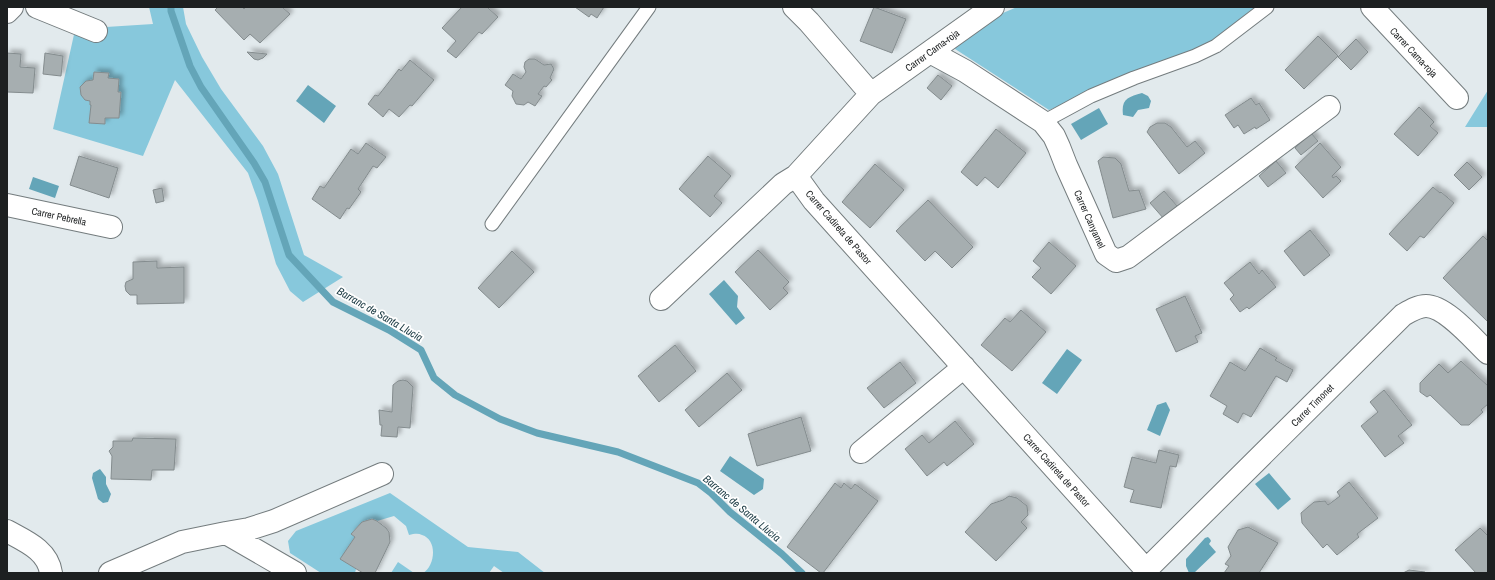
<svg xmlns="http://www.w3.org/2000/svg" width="1495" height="580" font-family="'Archivo Narrow',sans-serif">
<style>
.green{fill:#87c8dc}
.water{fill:#64a5b8}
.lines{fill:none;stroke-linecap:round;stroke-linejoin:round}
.stream{stroke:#64a5b8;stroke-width:7}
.building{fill:#a6aeb0;stroke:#848c8e;filter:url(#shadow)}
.lane-casing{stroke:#747c7e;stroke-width:15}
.street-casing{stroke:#747c7e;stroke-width:24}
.lane{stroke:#fff;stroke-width:13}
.street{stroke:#fff;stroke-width:22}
.labels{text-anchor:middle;stroke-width:3.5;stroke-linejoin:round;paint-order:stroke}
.street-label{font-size:10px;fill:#1d2021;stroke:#fff}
.water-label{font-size:11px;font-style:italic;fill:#173740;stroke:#fff}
</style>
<defs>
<filter id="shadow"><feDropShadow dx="3.5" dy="-3.5" stdDeviation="2" flood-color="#0004"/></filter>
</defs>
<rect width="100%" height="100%" fill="#e2eaed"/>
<!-- green -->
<path class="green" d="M 149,7 L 183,7 L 186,24 L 202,57 L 221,89 L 263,146 L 278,174 L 304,255 L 343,277 L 303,302 L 290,291 L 276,264 L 258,201 L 248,173 L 175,80 L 143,156 L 53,129 L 75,30 L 97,42 L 106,27 L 153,24 Z
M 1017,7 L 1255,7 L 1210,43 L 1049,110 L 952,47 L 996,16 Z
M 1488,90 L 1488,127 L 1465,127 Z
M 390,493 L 468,547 L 518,552 L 545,573 L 504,573 L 494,566 L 489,573 L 423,573 C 435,566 438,540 422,535 C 418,533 414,534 409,535 L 406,526 L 394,516 L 377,521 L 372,519 L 362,522 L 351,534 L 355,537 L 341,559 L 356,569 L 355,573 L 321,573 L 290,553 L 288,541 L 296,531 Z
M 398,562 L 414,573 L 391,573 Z"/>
<!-- water -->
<path class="water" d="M 308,85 L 336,106 L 324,123 L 296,101 Z
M 1142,93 L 1148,96 L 1151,101 L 1149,108 L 1138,110 L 1133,117 L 1123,115 C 1121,99 1128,97 1142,93 Z
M 1099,108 L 1108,124 L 1081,140 L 1071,124 Z
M 33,177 L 59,186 L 55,198 L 29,189 Z
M 724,280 L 738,296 L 737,307 L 745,318 L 736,325 L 709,294 Z
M 1067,349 L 1082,360 L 1057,394 L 1042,383 Z
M 1166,402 L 1170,410 L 1160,436 L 1147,430 L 1157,405 Z
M 730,456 L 764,479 L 763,489 L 754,495 L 720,471 Z
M 100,469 L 106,477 L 106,484 L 111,494 L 108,502 L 103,503 L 98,499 L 92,478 L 93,473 Z
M 1269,473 L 1291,499 L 1278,510 L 1255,484 Z
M 1208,537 L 1210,539 L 1211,541 L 1209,544 L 1216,552 L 1194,573 L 1189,573 L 1186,566 L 1186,559 L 1205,538 Z"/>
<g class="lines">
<!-- stream -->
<path class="stream" d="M 171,7 L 171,11 L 190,66 L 201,87 L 254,163 L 265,182 L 289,255 L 333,302 L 389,330 L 421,350 L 434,378 L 455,395 L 500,419 L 537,433 L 618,452 L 698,483 L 711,493 L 730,512 L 782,554 L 802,573"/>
</g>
<!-- building -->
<path class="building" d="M 218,7 L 242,7 L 244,9 L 246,7 L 282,7 L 290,14 L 260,43 L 250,34 L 244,40 L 215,10 Z
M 462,7 L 487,7 L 498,17 L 482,34 L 479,32 L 456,58 L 447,51 L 456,41 L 442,28 Z
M 575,7 L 604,7 L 597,18 L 591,14 L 589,17 Z
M 874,7 L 906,19 L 892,53 L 860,41 Z
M 1318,36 L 1338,56 L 1304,89 L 1285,70 Z
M 1356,39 L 1368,52 L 1351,70 L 1338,57 Z
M 247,52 L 267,54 L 263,58 L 258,60 L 254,59 Z
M 7,53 L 21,54 L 20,67 L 35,68 L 33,93 L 7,92 Z
M 45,53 L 63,56 L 61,76 L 43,74 Z
M 529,59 L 535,59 L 544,65 L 551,64 L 554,69 L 550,78 L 552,80 L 546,87 L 544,86 L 538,94 L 542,96 L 535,106 L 528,102 L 524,105 L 516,104 L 512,96 L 513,91 L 505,85 L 513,74 L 521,79 L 526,72 L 524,67 L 525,62 Z
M 410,60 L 434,80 L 412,106 L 410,105 L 399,117 L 389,109 L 383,117 L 368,104 L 375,95 L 378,96 L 399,69 L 401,71 Z
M 94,72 L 109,73 L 108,78 L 119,79 L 118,92 L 121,92 L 119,118 L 105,118 L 105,124 L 89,123 L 91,105 L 90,105 L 90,101 L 85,100 L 81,95 L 80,87 L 86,81 L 93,80 Z
M 938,75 L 952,86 L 941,100 L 927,88 Z
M 1251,98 L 1256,105 L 1259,103 L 1270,120 L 1256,129 L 1255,127 L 1244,134 L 1238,125 L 1234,128 L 1225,115 Z
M 1419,107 L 1434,122 L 1430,126 L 1438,133 L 1418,156 L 1394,134 Z
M 1157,123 L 1165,123 L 1171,127 L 1187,147 L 1195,141 L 1205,153 L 1179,174 L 1147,132 L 1150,127 Z
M 996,129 L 1026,153 L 998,188 L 985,177 L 977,186 L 961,172 Z
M 1311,133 L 1318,141 L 1301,155 L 1295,148 Z
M 366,143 L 386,157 L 377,168 L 373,166 L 358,189 L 361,192 L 349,209 L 347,208 L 340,219 L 312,199 L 320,186 L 324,188 L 351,149 L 358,154 Z
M 1320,143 L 1341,167 L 1332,176 L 1333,178 L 1336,176 L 1341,181 L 1323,198 L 1295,167 Z
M 79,156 L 118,168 L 109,198 L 70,185 Z
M 708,156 L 731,176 L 714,196 L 722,203 L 710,217 L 679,189 Z
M 1103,157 L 1115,158 L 1121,164 L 1129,191 L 1139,190 L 1146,209 L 1113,218 L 1098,161 Z
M 1276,161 L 1286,173 L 1268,187 L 1259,176 Z
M 1467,162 L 1482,177 L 1469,190 L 1454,175 Z
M 875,164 L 904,190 L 870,228 L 842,202 Z
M 1433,187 L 1440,193 L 1441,192 L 1454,203 L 1424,238 L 1420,236 L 1407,251 L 1389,234 Z
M 162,188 L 164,201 L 156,203 L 153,190 Z
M 1164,191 L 1178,207 L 1164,219 L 1150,203 Z
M 928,200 L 973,247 L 952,268 L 935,251 L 925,261 L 896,231 Z
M 1310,230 L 1330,255 L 1304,276 L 1284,251 Z
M 1483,236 L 1488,241 L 1488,322 L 1443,278 Z
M 1049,242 L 1076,266 L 1051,294 L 1032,277 L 1041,268 L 1033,261 Z
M 758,250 L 789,282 L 783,288 L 788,293 L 770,310 L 735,272 Z
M 512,251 L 534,272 L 499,308 L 478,288 Z
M 157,261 L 157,268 L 184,267 L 184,303 L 137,304 L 137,295 L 130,295 L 126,291 L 125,286 L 126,282 L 133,279 L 133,262 Z
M 1250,262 L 1259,274 L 1262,270 L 1276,287 L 1249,309 L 1247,307 L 1240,312 L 1230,299 L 1234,295 L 1224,283 Z
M 1185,296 L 1202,333 L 1195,336 L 1198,342 L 1176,352 L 1156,309 Z
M 1021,310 L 1046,332 L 1012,371 L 981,345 L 1005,318 L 1010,322 Z
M 675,345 L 696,371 L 659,402 L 638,376 Z
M 1260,348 L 1277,358 L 1275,360 L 1293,370 L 1287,382 L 1276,376 L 1251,417 L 1243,413 L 1238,423 L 1223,414 L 1227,406 L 1210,396 L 1230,362 L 1245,371 Z
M 1461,361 L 1488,386 L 1488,404 L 1481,410 L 1483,412 L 1469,425 L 1461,425 L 1430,395 L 1427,397 L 1420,392 L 1420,383 L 1439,364 L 1448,373 Z
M 900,362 L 916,383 L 884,408 L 867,388 Z
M 727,373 L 742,390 L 699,427 L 685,410 Z
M 403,380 L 407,381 L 413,387 L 410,428 L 398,427 L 397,437 L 381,436 L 382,425 L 380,425 L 379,410 L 392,412 L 393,385 L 398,381 Z
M 1384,390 L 1412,425 L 1398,436 L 1404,443 L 1385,457 L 1361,426 L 1378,412 L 1370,402 Z
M 801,417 L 811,451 L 757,466 L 748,434 Z
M 955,421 L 974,444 L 947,466 L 944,462 L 927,476 L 905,449 L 922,435 L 929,443 Z
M 133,438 L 176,439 L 174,470 L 152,470 L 151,480 L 111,479 L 112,456 L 109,451 L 113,447 L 113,441 L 132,441 Z
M 1159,450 L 1179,455 L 1176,467 L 1170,466 L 1161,508 L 1130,502 L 1134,490 L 1124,487 L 1132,457 L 1156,463 Z
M 1349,482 L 1378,518 L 1357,534 L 1359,537 L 1337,555 L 1327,544 L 1323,548 L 1302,523 L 1301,513 L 1314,502 L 1325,501 L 1328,505 L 1340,496 L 1337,492 Z
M 835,483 L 841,488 L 844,483 L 851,489 L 855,484 L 878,501 L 823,573 L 821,573 L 787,547 Z
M 1009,496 L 1017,498 L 1027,506 L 1028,515 L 1021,522 L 1027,528 L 996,561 L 965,532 L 991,504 L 1003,500 Z
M 372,519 L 377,521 L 386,528 L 389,532 L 390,542 L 375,573 L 363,573 L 340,559 L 355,537 L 351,534 L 362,522 Z
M 1248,527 L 1278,543 L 1259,573 L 1224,573 L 1229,566 L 1225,564 L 1231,556 L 1228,547 L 1238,530 Z
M 1480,528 L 1488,536 L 1488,573 L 1476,573 L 1455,550 Z
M 1409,570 L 1425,572 L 1426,573 L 1403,573 Z"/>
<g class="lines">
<!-- lane casing -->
<g class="lane-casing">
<path id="lane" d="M 1043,122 L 1091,96 L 1134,78 L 1195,56 L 1216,46 L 1267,7
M 492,224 L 649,7"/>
</g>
<!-- street casing -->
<g class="street-casing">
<path id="street" d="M 37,7 L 96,31
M 794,7 L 809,22 L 871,94
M 993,7 L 871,94 L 796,176 L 814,201 L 1149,573
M 1372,7 L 1457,98
M 7,12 L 12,7
M 930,52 L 965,71 L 1043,122 L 1054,136 L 1059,147 L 1066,165 L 1106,254 L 1116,261 L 1128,257 L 1329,107
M 7,205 L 111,227
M 661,299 L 783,184 L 796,176
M 861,452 L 964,367
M 7,531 C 25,541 48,550 51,573
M 226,533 L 249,529 L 274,521 L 382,474
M 1146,570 L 1403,315 C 1410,311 1418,306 1426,306 C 1446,306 1474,340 1488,353
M 110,573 L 182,542 L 226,533 L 295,573"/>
</g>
<!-- lane -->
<use href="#lane" class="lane"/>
<!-- street -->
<use href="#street" class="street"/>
</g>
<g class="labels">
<!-- street labels -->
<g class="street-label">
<text transform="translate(932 50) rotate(-36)" y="4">Carrer Cama-roja</text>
<text transform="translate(1414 52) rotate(47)" y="4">Carrer Cama-roja</text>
<text transform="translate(59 216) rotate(12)" y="4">Carrer Pebrella</text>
<text transform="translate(1090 219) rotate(66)" y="4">Carrer Canyamel</text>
<text transform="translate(839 227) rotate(49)" y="4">Carrer Cadireta de Pastor</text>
<text transform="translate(1312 405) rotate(-45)" y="4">Carrer Timonet</text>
<text transform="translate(1057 470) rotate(48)" y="4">Carrer Cadireta de Pastor</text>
</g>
<!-- water labels -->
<g class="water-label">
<text transform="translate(380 314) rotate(30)" y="4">Barranc de Santa Llucia</text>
<text transform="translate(742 508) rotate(40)" y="4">Barranc de Santa Llucia</text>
</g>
</g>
<!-- border -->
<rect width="1495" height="580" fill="none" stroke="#1d2021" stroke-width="16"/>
</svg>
